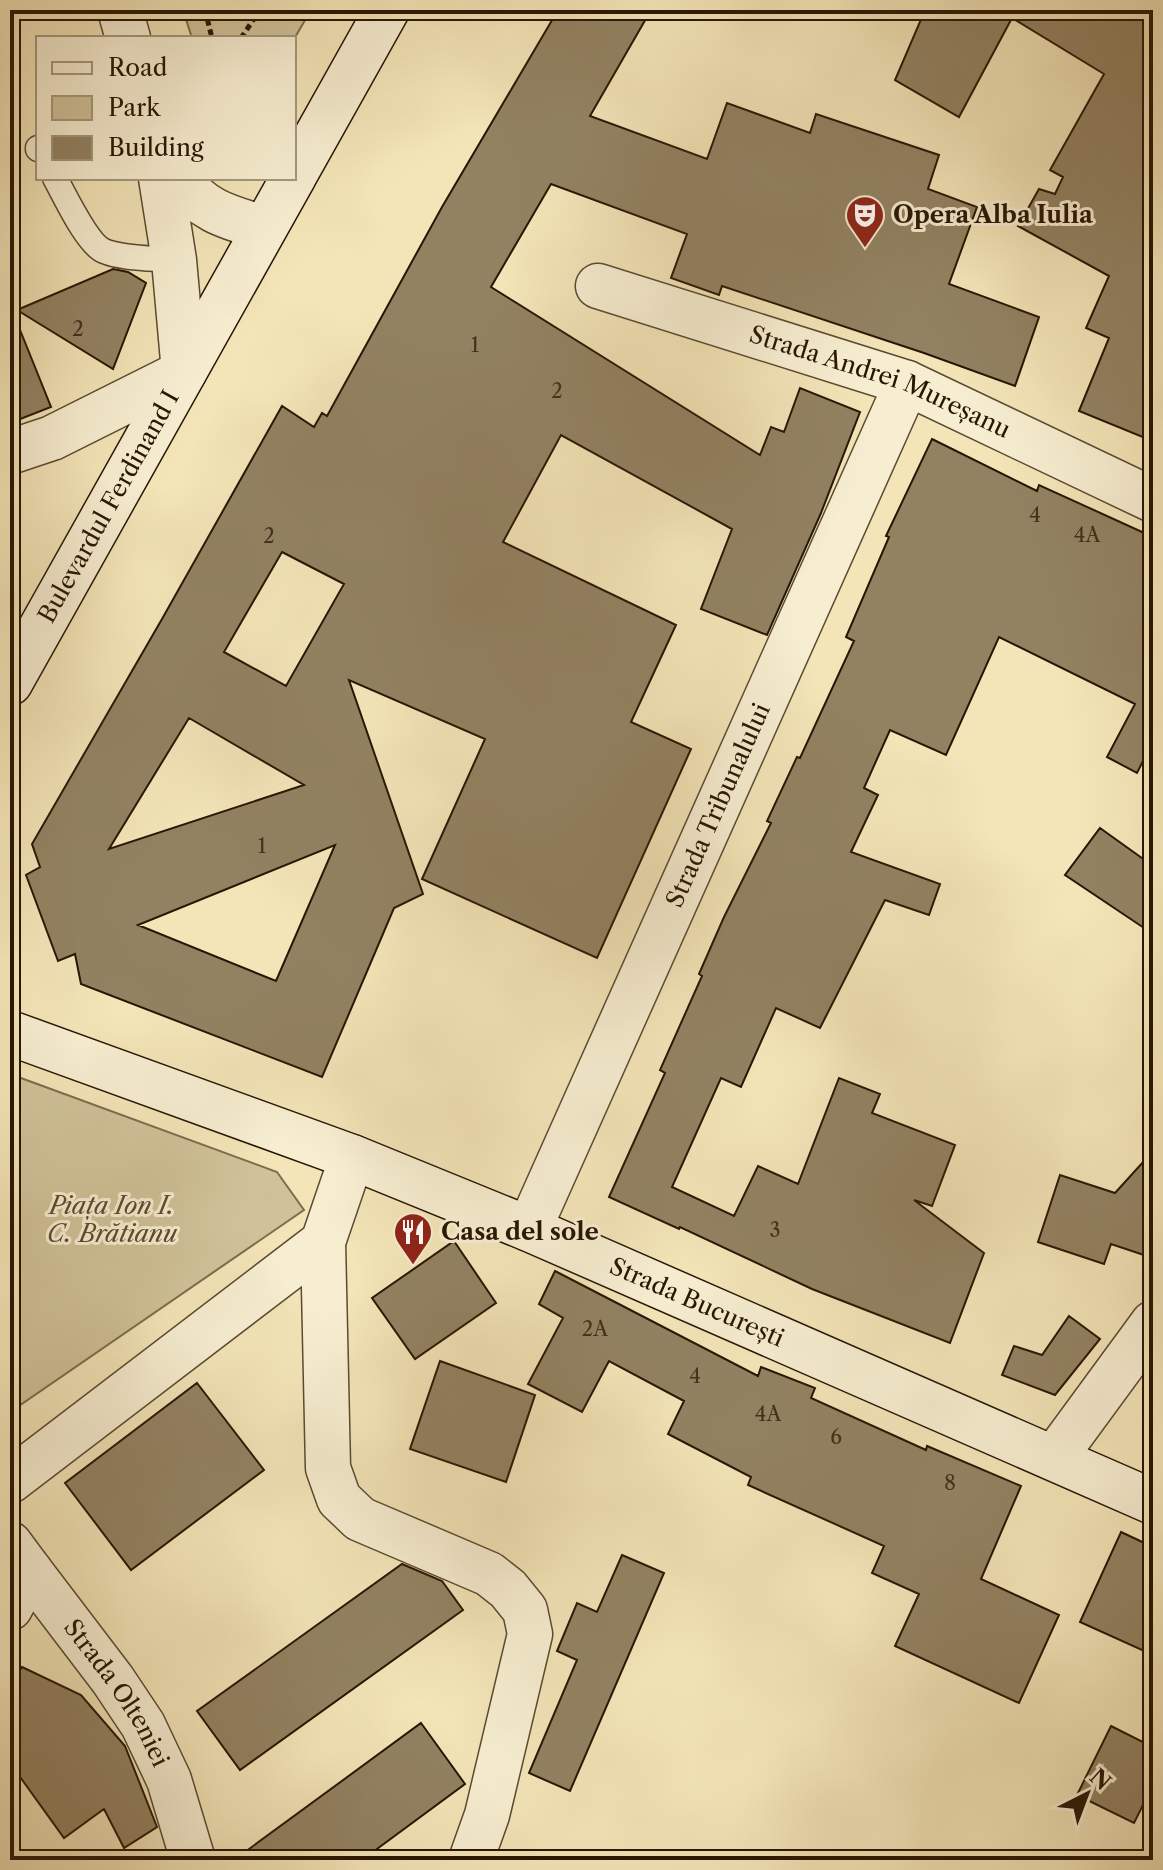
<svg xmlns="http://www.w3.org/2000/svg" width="1163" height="1870" font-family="'Libre Caslon Text',serif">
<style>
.green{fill:#d0c299;stroke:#7c6c4e;stroke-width:2}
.building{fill:#928262;stroke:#281604;stroke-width:2;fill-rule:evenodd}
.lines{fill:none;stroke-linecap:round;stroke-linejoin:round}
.service-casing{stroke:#5b4a31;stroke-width:27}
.minor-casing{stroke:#5b4a31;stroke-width:47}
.tertiary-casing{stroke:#5b4a31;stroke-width:47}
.secondary-casing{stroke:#281604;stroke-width:47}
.path{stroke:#281604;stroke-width:5;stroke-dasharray:6 4;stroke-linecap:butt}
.service{stroke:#f7eed1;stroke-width:24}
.minor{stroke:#f7eed1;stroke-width:44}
.tertiary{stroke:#f7eed1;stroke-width:44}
.secondary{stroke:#f7eed1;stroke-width:44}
.labels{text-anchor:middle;stroke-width:6;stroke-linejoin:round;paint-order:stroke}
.number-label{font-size:20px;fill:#42311c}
.poi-label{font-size:24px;font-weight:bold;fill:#281604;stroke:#f7eed1;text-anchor:start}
.street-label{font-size:24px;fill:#281604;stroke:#f7eed1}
.park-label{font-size:24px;font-style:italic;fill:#5a4a31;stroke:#f7eed1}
</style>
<rect width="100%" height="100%" fill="#f3e5b8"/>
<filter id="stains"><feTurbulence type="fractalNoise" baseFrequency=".0025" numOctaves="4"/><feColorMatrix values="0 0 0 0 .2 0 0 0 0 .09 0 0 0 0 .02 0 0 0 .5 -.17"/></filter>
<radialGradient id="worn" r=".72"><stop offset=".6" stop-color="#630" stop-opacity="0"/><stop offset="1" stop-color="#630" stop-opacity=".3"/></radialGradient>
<!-- green -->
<path class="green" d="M 183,10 L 311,10 L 294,39 L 192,38 Z
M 10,1074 L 277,1172 L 304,1210 L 10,1412 Z"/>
<!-- building -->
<path class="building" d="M 558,10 L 651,10 L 590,116 L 707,159 L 727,103 L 810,133 L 816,114 L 939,155 L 928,189 L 977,207 L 949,284 L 1039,317 L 1015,386 L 924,353 L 722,286 L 719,295 L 671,278 L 687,234 L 551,184 L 491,287 L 760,455 L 771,427 L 784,432 L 800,388 L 860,412 L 821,513 L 767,635 L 701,609 L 732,529 L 561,435 L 503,542 L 676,625 L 631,722 L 691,749 L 597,958 L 422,879 L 485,739 L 349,680 L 423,894 L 394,908 L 322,1077 L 81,984 L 75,954 L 58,961 L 26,875 L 40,867 L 32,844 L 162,619 L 282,406 L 314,427 L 322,413 L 327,416 L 442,207 ZM 282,552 L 344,584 L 286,686 L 224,652 ZM 189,718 L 304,785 L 109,849 ZM 335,845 L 276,981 L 138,925 Z
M 925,10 L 1153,10 L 1153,418 L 1145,438 L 1079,411 L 1109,338 L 1086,328 L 1109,276 L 1018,226 L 1039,189 L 1055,194 L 1063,177 L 1050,170 L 1104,74 L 1012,18 L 959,117 L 895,80 Z
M 113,269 L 128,272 L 146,283 L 113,369 L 17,310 Z
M 12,310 L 51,407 L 10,423 L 10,311 Z
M 932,439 L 1037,491 L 1039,485 L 1153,537 L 1153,741 L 1137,773 L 1107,757 L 1135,704 L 999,637 L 946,755 L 890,730 L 864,788 L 878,795 L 851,852 L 940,884 L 929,915 L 885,900 L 820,1028 L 776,1008 L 741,1087 L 721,1078 L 672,1187 L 734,1216 L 758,1166 L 798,1184 L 839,1078 L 880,1094 L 872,1113 L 955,1145 L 932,1206 L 914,1200 L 984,1253 L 950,1343 L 812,1289 L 680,1227 L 679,1229 L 609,1197 L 665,1073 L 660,1070 L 702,976 L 699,974 L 724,917 L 771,823 L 767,821 L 797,757 L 800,758 L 854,641 L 846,637 L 889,537 L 886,536 Z
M 1100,828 L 1153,866 L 1153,934 L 1065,875 Z
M 1153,1151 L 1153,1258 L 1111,1244 L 1104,1264 L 1038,1242 L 1060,1175 L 1115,1193 Z
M 454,1241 L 496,1303 L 415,1359 L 372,1298 Z
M 555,1271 L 758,1376 L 761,1367 L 815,1388 L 811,1398 L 926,1450 L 927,1446 L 1021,1486 L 981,1579 L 1059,1615 L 1019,1703 L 895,1646 L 919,1594 L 872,1573 L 884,1546 L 748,1485 L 751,1477 L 668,1434 L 684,1401 L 609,1361 L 582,1412 L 528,1384 L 563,1318 L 539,1304 Z
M 1069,1316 L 1100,1339 L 1055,1395 L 1002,1375 L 1014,1346 L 1042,1355 Z
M 440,1361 L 535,1395 L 506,1482 L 410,1449 Z
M 197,1383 L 264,1470 L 131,1570 L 65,1483 Z
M 1121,1532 L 1153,1547 L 1153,1655 L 1080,1622 Z
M 622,1555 L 664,1573 L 570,1791 L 529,1773 L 577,1660 L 557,1651 L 577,1603 L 597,1612 Z
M 402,1564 L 442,1581 L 463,1610 L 240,1770 L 197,1711 Z
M 22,1667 L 81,1695 L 125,1746 L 157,1827 L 124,1848 L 104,1809 L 64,1838 L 10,1763 L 10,1687 Z
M 421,1723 L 465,1784 L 362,1860 L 234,1860 Z
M 1111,1726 L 1153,1747 L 1153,1785 L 1134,1823 L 1077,1795 Z"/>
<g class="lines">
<!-- service casing -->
<g class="service-casing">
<path id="service" d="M 38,148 L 38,149
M 55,178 C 65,196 87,244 104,251 C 123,259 154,258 174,260"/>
</g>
<!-- minor casing -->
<g class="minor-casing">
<g id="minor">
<path id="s1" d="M 598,286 L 907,383 L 1153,500"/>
<path d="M 10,452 L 52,438 L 184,372"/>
<path id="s2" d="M 529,1229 L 907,383"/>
<path d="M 323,1242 L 328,1468 L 339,1499 L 360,1519 L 489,1574 L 508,1589 L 525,1610 L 530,1634 L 487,1815 L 471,1860"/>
<path d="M 1054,1458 L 1153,1323"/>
<path d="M 10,1481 L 323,1242 L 352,1157"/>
<path id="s3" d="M 30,1571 L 113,1680 L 143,1725 L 169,1780 L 193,1860"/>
</g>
</g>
<!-- tertiary casing -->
<g class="tertiary-casing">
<path id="tertiary" d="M 120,10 L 128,38
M 161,178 L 174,260 L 184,372
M 178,178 C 202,211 227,217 264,228
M 10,1544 L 30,1571 L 10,1608"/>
</g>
<!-- secondary casing -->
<g class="secondary-casing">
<g id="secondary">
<path d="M 294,176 L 387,10"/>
<path id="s4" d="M 10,683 L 293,178"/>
<path id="s5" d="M 10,1033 L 352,1157 L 529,1229 L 1153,1502"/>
</g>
</g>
<!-- path -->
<path class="path" d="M 205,10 L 212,38
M 241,38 L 260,10"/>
<!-- service -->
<use href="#service" class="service"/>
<!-- minor -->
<use href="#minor" class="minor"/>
<!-- tertiary -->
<use href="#tertiary" class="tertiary"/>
<!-- secondary -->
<use href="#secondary" class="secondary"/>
</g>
<!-- icons -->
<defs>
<g id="theatre-pin" transform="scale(2)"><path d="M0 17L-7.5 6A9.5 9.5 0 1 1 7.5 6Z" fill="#8f2418" stroke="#f7eed1"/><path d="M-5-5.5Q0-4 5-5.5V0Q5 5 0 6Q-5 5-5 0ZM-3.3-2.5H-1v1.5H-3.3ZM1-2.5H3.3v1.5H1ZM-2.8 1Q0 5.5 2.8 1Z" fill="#fff"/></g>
<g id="restaurant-pin" transform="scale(2)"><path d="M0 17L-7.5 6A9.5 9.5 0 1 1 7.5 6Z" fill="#8f2418" stroke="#f7eed1"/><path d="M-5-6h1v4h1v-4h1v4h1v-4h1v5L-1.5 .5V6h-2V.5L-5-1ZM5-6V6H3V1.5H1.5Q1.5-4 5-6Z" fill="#fff"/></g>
</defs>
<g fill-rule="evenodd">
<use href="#theatre-pin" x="865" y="215"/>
<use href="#restaurant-pin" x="413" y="1232"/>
</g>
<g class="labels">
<!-- number labels -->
<g class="number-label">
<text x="78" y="336">2</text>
<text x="475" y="352">1</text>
<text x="557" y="398">2</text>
<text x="1035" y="522">4</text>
<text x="1087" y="542">4A</text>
<text x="269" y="543">2</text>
<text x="262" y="853">1</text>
<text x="775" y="1237">3</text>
<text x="595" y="1336">2A</text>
<text x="695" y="1383">4</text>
<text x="768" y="1421">4A</text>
<text x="836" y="1444">6</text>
<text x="950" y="1490">8</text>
</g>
<!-- poi labels -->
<g class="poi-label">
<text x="893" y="223">Opera Alba Iulia</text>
<text x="441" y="1240">Casa del sole</text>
</g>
<!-- street labels -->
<g class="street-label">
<text dy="8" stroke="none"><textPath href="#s1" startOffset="298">Strada Andrei Mureșanu</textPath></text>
<text dy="8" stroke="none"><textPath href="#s4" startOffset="202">Bulevardul Ferdinand I</textPath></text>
<text dy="8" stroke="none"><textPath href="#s2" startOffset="464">Strada Tribunalului</textPath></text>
<text dy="8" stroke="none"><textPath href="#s5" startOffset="738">Strada București</textPath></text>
<text dy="8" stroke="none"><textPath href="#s3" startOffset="150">Strada Olteniei</textPath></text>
</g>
<!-- park labels -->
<g class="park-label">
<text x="112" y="1214">Piața Ion I.<tspan x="112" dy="28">C. Brătianu</tspan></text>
</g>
</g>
<!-- margin -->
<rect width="1163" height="1870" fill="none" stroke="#f3e5b8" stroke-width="40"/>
<rect x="12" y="12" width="1139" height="1846" fill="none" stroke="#281604" stroke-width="4"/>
<rect x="20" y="20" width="1123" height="1830" fill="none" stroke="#281604" stroke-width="2"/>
<!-- legend -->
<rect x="36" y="36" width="260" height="144" fill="#f7eed1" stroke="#a4987f" stroke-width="2"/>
<rect x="52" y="62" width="40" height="12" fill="#f7eed1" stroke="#a4987f" stroke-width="2"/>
<text x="108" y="76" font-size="24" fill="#281604">Road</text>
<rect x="52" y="96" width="40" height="24" fill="#d0c299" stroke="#a4987f" stroke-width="2"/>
<text x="108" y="116" font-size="24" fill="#281604">Park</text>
<rect x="52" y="136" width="40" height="24" fill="#928262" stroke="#a4987f" stroke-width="2"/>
<text x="108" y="156" font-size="24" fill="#281604">Building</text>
<!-- north arrow -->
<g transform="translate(1087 1794) rotate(42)" stroke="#f7eed1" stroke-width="6" paint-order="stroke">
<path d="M0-6L14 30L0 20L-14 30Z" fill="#281604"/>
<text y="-12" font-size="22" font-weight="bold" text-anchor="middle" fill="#281604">N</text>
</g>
<rect width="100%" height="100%" filter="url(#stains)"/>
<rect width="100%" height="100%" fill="url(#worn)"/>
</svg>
